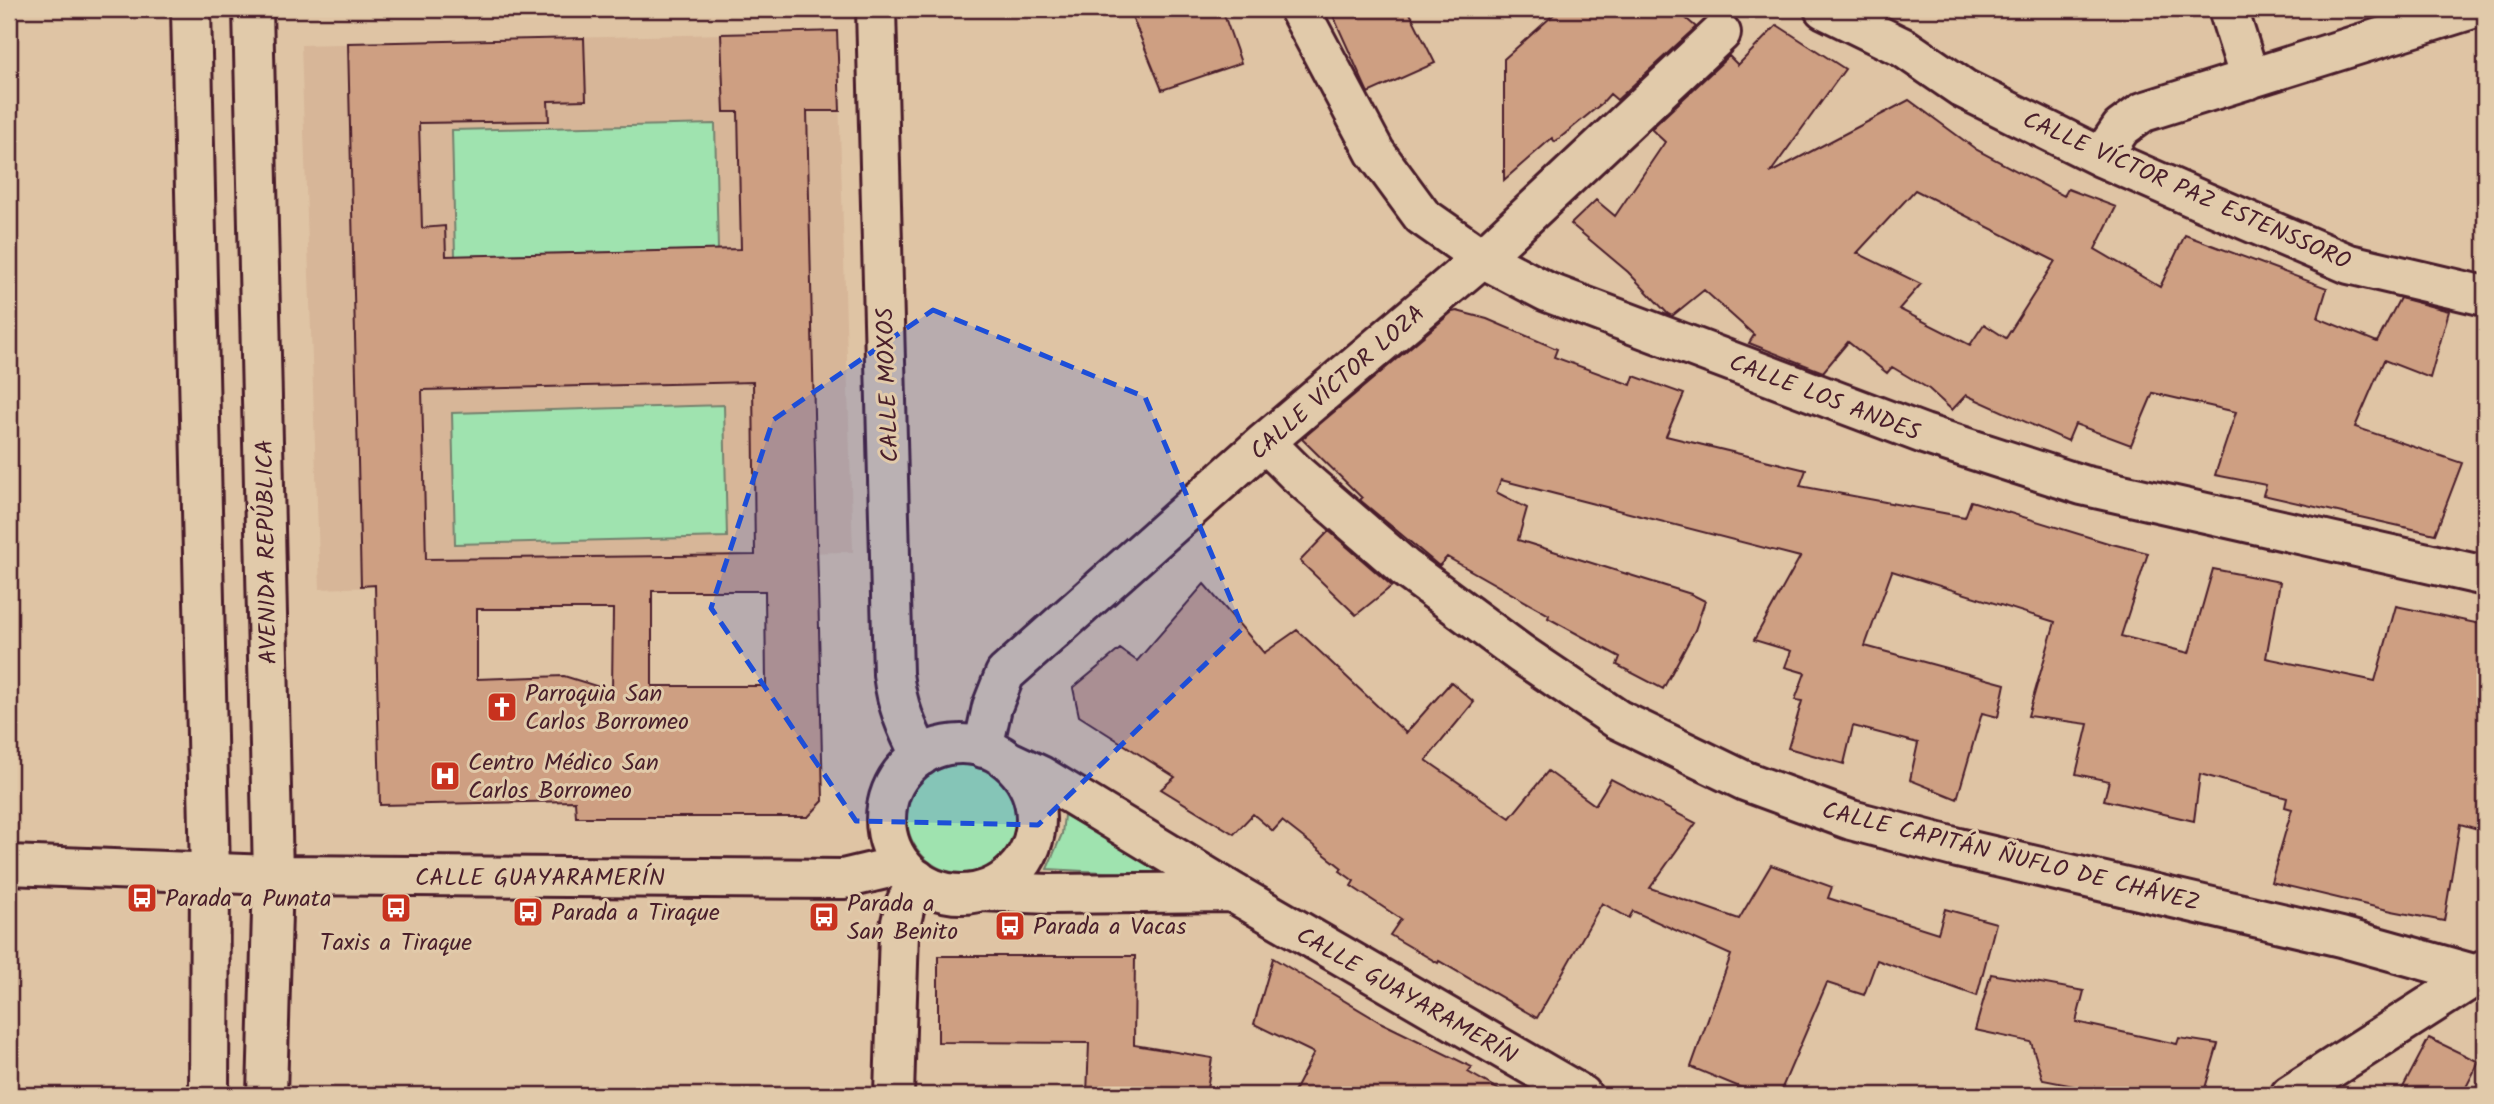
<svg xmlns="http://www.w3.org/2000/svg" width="2494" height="1104" font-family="Kalam,sans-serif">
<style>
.built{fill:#d7b698}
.green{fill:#9fe3af;stroke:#74816d;stroke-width:2}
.building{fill:#ce9f82;stroke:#4a1f2b;stroke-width:2;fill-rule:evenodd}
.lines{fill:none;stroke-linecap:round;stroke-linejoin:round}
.street-casing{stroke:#4a1f2b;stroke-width:44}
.secondary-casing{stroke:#4a1f2b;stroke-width:44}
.street{stroke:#e1caaa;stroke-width:38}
.secondary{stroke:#e1caaa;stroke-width:38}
.marked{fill:#1d4ed8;fill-opacity:0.2;stroke:#1d4ed8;stroke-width:5;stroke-dasharray:14 9;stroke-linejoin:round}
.labels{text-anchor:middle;stroke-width:6;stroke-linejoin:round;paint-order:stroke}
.street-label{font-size:24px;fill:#4a1f2b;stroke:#e1caaa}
.poi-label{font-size:24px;fill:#4a1f2b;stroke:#e1caaa;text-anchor:start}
</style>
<rect width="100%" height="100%" fill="#dfc4a4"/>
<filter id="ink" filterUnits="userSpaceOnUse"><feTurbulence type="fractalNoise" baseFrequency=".0143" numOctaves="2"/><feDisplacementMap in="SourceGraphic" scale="14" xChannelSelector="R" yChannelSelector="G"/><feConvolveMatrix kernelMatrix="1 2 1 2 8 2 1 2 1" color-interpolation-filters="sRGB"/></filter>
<g filter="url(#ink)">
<!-- built -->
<path class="built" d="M 837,31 L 853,552 L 427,559 L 426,585 L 320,589 L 301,45 Z"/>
<!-- green -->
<path class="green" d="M 715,124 L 718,250 L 455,256 L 452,130 Z
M 724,405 L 727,537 L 455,544 L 452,413 Z
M907 817a56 56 0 1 1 112 0a56 56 0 1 1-112 0Z
M 1064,815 L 1163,870 L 1159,875 L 1047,869 L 1062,834 Z"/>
<!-- building -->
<path class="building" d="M 1129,9 L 1222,9 L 1241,63 L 1162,90 Z
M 1330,9 L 1408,9 L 1435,63 L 1368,93 Z
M 1560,9 L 1675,9 L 1696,27 L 1617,100 L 1610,94 L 1601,104 L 1555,142 L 1552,138 L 1504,180 L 1504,59 Z
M 1777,25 L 1845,69 L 1770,173 L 1909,100 L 1977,150 L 2064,196 L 2068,189 L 2116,207 L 2095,249 L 2160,287 L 2185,235 L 2327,288 L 2318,318 L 2377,342 L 2400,298 L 2449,311 L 2430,378 L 2384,360 L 2355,427 L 2462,463 L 2435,534 L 2263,495 L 2266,485 L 2215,475 L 2236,412 L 2153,393 L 2131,445 L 2075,424 L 2068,441 L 1966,395 L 1952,410 L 1929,389 L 1892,367 L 1887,373 L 1848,342 L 1823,372 L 1749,343 L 1754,335 L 1704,290 L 1672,316 L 1668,314 L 1628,272 L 1571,224 L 1596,200 L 1615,216 L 1665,142 L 1651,129 L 1729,56 L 1738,65 ZM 1915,190 L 2055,261 L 2006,338 L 1984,324 L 1970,345 L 1899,309 L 1921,284 L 1857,253 Z
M 837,31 L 840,111 L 807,111 L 823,801 L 808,817 L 576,817 L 575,801 L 380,805 L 375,585 L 361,586 L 348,43 L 584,38 L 586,100 L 548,101 L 549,121 L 419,123 L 422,228 L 445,226 L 446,256 L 741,249 L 738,112 L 724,112 L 721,34 ZM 753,382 L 755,555 L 426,559 L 422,390 ZM 652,591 L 765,591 L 766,686 L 652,686 ZM 477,609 L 613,609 L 612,691 L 564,676 L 477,679 Z
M 1457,311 L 1487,319 L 1557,349 L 1554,357 L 1631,385 L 1634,376 L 1684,394 L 1666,436 L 1806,470 L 1800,486 L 1965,517 L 1971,501 L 2108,543 L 2148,553 L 2121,636 L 2189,653 L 2213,569 L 2280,582 L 2266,658 L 2375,681 L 2396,606 L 2485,625 L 2485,831 L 2460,824 L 2444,921 L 2392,911 L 2271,882 L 2292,809 L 2285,807 L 2287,798 L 2200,774 L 2194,821 L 2104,800 L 2109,781 L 2076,774 L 2088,724 L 2028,716 L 2055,622 L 1892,571 L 1865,646 L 2005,684 L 1998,717 L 1982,713 L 1957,799 L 1910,780 L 1918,743 L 1853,726 L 1844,764 L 1788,748 L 1802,701 L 1795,700 L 1805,673 L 1785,667 L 1791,651 L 1754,640 L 1800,557 L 1501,480 L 1496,492 L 1527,508 L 1518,540 L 1691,594 L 1705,601 L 1695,630 L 1663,689 L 1617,665 L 1620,657 L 1548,618 L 1549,615 L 1447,557 L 1439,566 L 1360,500 L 1362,498 L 1302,439 L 1452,312 Z
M 1329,531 L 1392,586 L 1356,615 L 1300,561 Z
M 1204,584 L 1264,653 L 1297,630 L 1406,733 L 1451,682 L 1474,702 L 1426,760 L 1510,818 L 1548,771 L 1595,805 L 1611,779 L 1696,823 L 1650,888 L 1739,919 L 1771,865 L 1832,887 L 1828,898 L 1938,933 L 1945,909 L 1996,923 L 1977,996 L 1877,960 L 1864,995 L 1827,983 L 1779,1095 L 1759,1095 L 1691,1067 L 1731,955 L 1633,911 L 1629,918 L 1602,903 L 1537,1018 L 1439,961 L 1438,963 L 1390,935 L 1401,919 L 1351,886 L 1354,881 L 1340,871 L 1342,868 L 1282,821 L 1273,831 L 1253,814 L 1234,834 L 1161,789 L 1175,777 L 1079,716 L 1073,688 L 1120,649 L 1137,661 Z
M 938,956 L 1135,956 L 1134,1045 L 1212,1058 L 1206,1095 L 1087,1095 L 1089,1043 L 938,1042 Z
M 1273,958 L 1380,1022 L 1472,1067 L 1468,1072 L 1508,1095 L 1292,1095 L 1314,1053 L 1254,1024 Z
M 1991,974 L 2084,991 L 2076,1022 L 2177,1044 L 2179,1038 L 2218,1044 L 2203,1095 L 2120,1095 L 2043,1080 L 2031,1042 L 1975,1030 Z
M 2429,1038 L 2479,1062 L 2462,1095 L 2399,1095 Z"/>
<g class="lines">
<!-- street casing -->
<g class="street-casing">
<path id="street" d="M 876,9 L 893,674 C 897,705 906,728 921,756
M 1299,9 L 1375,152 L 1422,216 L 1482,258 L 1547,292 L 1924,434 L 2082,485 L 2485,576
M 1824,9 L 1904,48 L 1964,89 L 2101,157 L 2204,202 L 2349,264 L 2485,296
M 2228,9 L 2250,79
M 2101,157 L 2121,128 L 2143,112 L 2472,9
M 1265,442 L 1297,474 L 1405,568 L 1521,654 L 1617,719 L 1745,781 L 1851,820 L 1958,848 L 2341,937 L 2477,975 L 2485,975
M886 819a75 75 0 1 1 150 0a75 75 0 1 1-150 0Z
M 983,748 L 992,707 L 1005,674 L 1265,442 L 1482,258 L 1721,33
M 1009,761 L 1041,776 L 1232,892 L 1582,1095
M 9,865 L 273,875 L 843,879 L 902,865
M 982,891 L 1050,894 L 1232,892
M 894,1095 L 899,931 L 905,905 L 917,879
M 2290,1095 L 2485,970"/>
</g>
<!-- secondary casing -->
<g class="secondary-casing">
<path id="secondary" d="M 191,9 L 210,873 L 209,1095
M 253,9 L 273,875 L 267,1095"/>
</g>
<!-- street -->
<use href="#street" class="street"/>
<!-- secondary -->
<use href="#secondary" class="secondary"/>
</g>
</g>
<!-- marked area -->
<path class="marked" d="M 933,310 L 1145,397 L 1243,628 L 1038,825 L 856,821 L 711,608 L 773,420 Z"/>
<!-- icons -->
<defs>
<g id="church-square" transform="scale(1.575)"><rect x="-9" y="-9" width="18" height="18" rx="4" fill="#c8321e" stroke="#e1caaa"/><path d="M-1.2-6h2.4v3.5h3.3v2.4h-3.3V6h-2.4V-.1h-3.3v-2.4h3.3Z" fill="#fff"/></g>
<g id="hospital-square" transform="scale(1.575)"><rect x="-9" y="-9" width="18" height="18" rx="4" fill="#c8321e" stroke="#e1caaa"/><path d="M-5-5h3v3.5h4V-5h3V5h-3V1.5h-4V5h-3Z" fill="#fff"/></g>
<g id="bus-square" transform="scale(1.575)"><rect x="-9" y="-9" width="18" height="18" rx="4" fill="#c8321e" stroke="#e1caaa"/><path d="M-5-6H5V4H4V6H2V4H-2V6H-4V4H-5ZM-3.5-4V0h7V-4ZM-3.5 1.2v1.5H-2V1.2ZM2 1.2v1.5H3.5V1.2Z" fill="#fff"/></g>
</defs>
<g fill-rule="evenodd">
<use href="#church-square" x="502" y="707"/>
<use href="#hospital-square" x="445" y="776"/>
<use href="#bus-square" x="142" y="898"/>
<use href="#bus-square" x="396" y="908"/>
<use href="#bus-square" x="528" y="912"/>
<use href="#bus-square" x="824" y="917"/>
<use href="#bus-square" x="1010" y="926"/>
</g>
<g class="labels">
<!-- street labels -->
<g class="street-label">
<text transform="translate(2187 190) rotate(24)" y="8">CALLE VÍCTOR PAZ ESTENSSORO</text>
<text transform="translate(1337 382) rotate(-41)" y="8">CALLE VÍCTOR LOZA</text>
<text transform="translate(887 385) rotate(-92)" y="8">CALLE MOXOS</text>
<text transform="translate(1825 397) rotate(21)" y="8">CALLE LOS ANDES</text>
<text transform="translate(266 552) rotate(-91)" y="8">AVENIDA REPÚBLICA</text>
<text transform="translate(2011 856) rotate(14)" y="8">CALLE CAPITÁN ÑUFLO DE CHÁVEZ</text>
<text x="540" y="885">CALLE GUAYARAMERÍN</text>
<text transform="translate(1407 995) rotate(30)" y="8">CALLE GUAYARAMERÍN</text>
</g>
<!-- poi labels -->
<g class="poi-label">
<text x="525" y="701">Parroquia San<tspan x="525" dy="28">Carlos Borromeo</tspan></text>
<text x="468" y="770">Centro Médico San<tspan x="468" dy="28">Carlos Borromeo</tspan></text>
<text x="165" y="906">Parada a Punata</text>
<text x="847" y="911">Parada a<tspan x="847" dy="28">San Benito</tspan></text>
<text x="551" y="920">Parada a Tiraque</text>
<text x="1033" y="934">Parada a Vacas</text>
<text x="396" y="950" text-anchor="middle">Taxis a Tiraque</text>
</g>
</g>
<!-- margin -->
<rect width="2494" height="1104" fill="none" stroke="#e1caaa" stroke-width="35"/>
<rect x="18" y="18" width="2459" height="1069" fill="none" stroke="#4a1f2b" stroke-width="2.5" filter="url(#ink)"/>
</svg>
